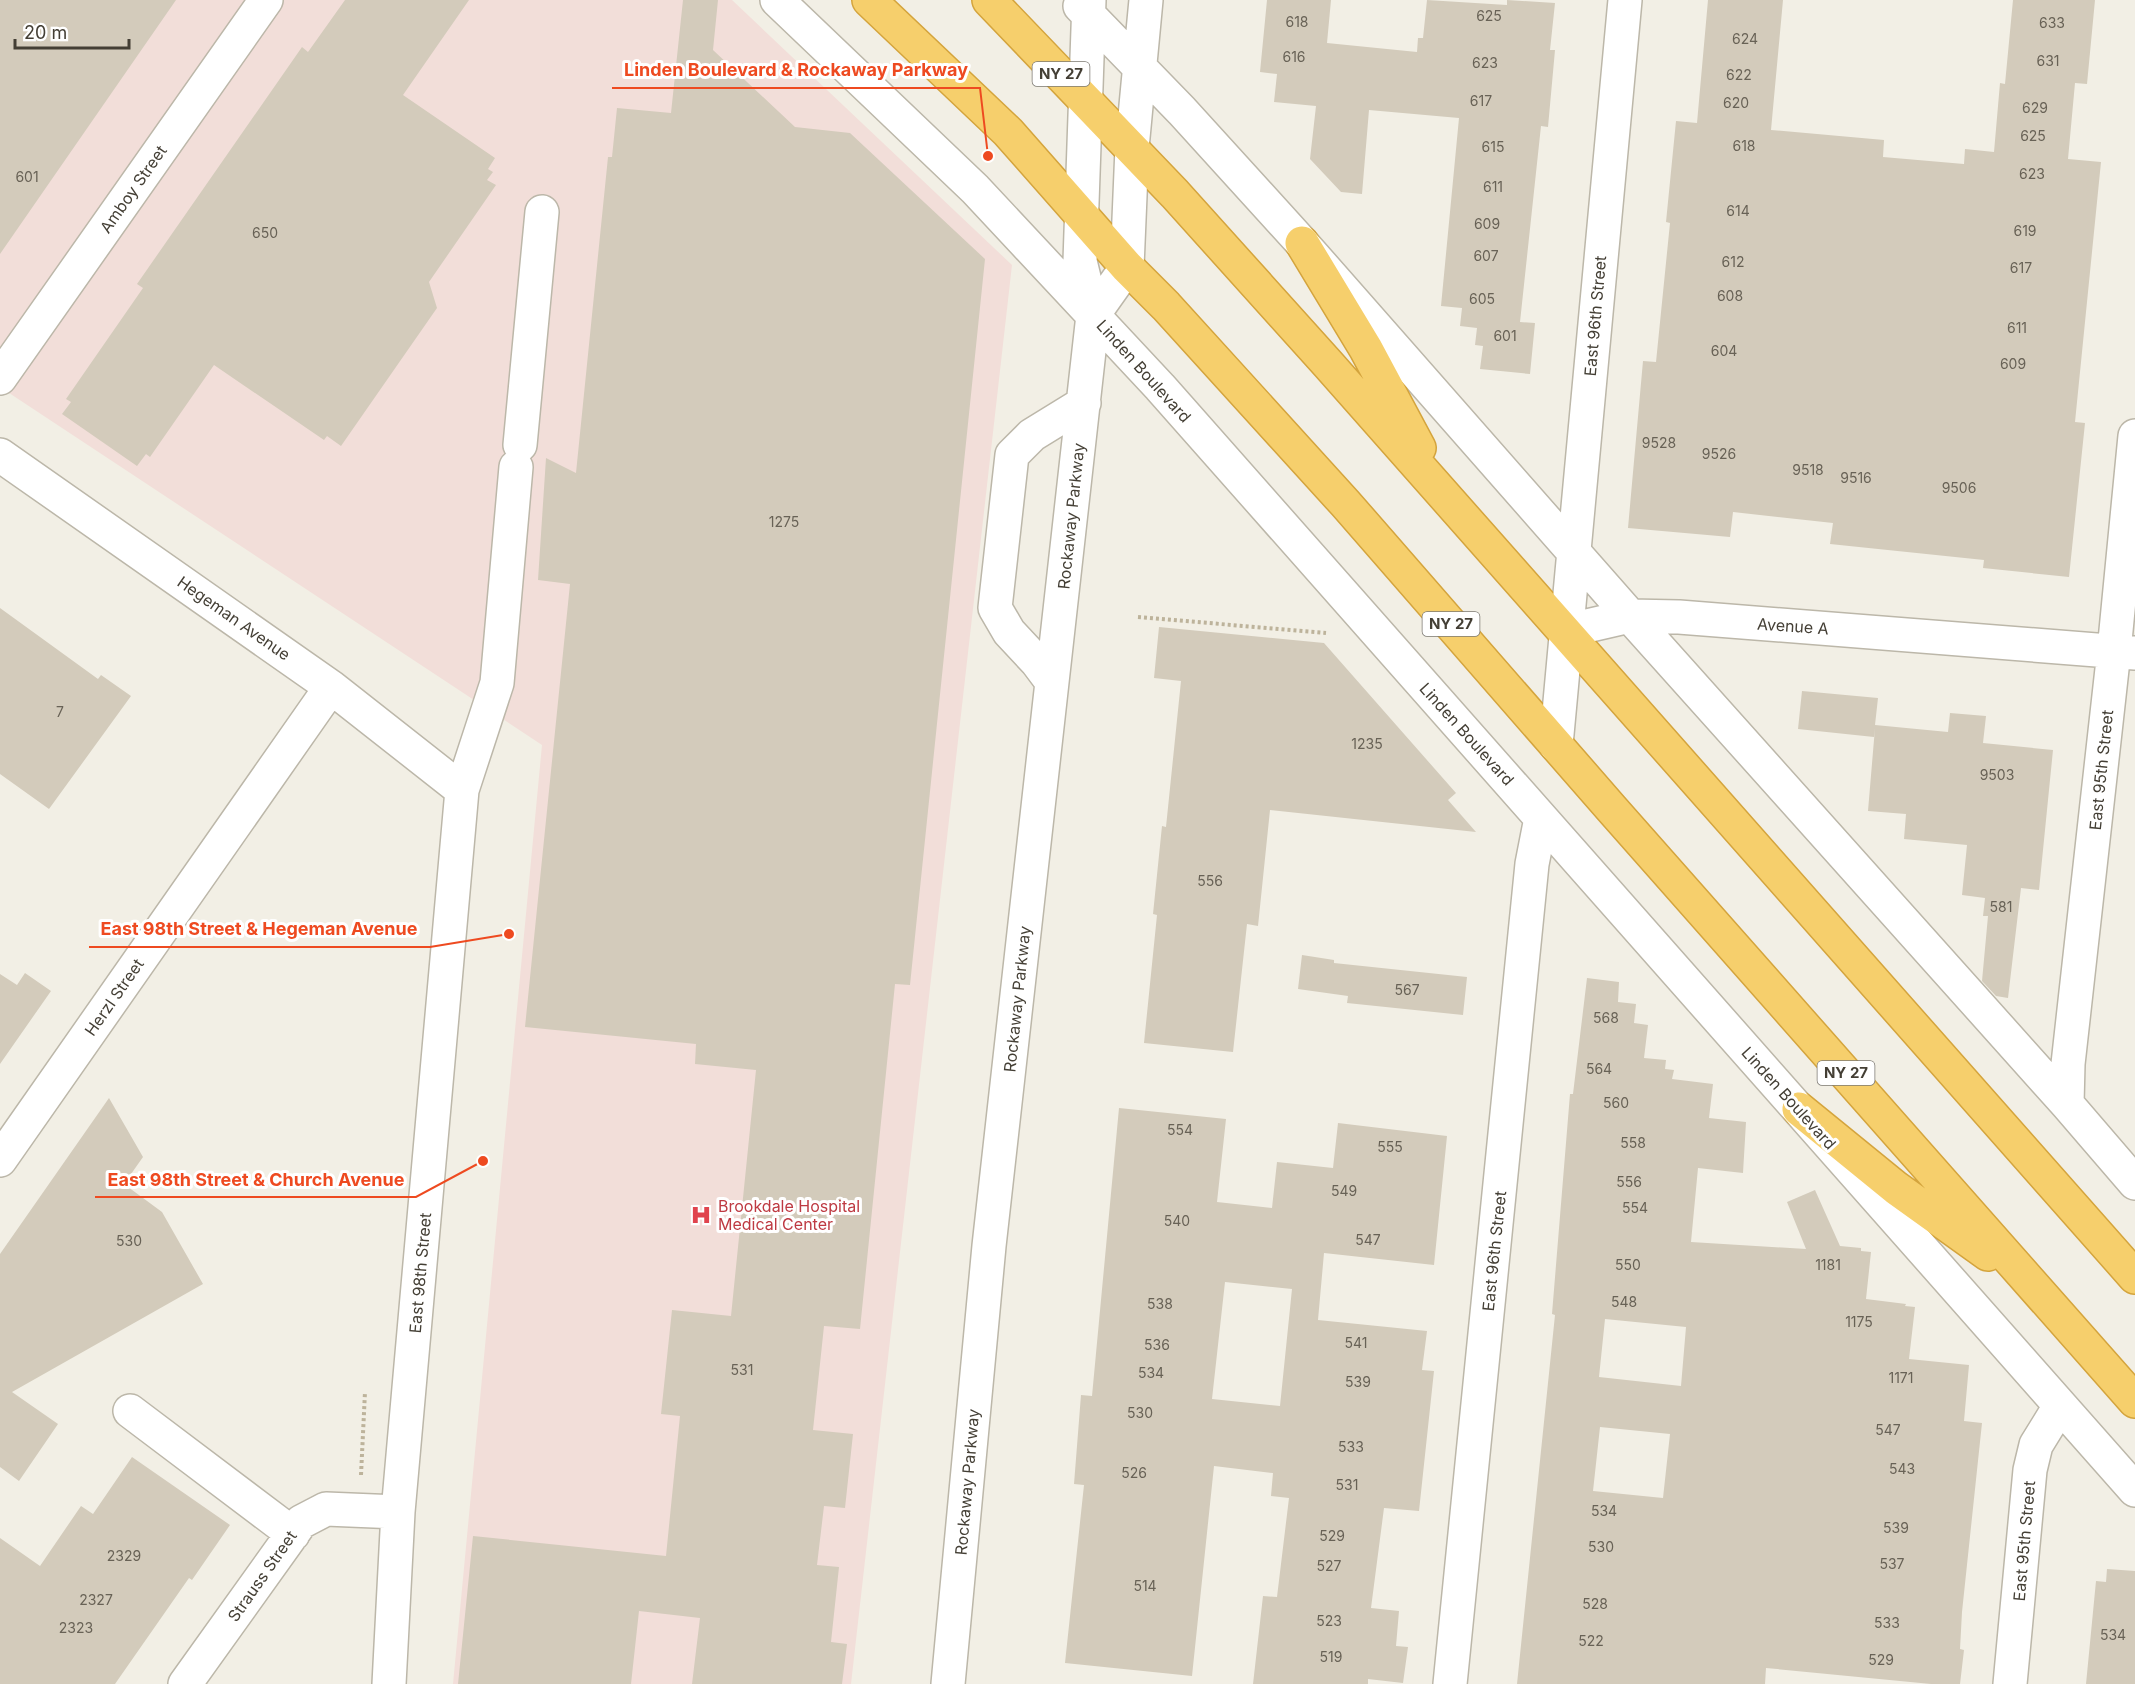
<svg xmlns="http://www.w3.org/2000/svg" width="2135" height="1684" font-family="Inter,sans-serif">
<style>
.medical{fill:#f2ded9}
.building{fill:#d3cbbb;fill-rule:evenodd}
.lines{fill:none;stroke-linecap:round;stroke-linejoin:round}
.minor-casing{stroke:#bcb7a9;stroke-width:36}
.highway-casing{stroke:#d4a43d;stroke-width:36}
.path{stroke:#bdb39b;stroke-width:4;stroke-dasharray:3 3;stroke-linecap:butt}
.minor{stroke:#fff;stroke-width:33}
.highway{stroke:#f6cf6c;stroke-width:33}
.labels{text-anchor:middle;stroke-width:6;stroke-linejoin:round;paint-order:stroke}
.number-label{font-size:14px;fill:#686256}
.shield{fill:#fff;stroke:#7c7972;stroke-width:1.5}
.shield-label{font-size:15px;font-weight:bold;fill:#443f35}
.street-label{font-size:16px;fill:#443f35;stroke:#fff}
.health-label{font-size:16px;fill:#be3a42;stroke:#fff;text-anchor:start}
.leader{fill:none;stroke:#ee4a20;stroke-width:2}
.callout-dot{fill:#ee4a20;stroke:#fff;stroke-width:2}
.callout-label{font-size:18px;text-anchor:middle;font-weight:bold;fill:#ee4a20;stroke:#fff;stroke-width:6;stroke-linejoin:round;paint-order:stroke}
</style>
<rect width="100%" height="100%" fill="#f2efe5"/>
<!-- medical -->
<path class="medical" d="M 0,0 L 732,0 L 1012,265 L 851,1684 L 453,1684 L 542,745 L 0,387 Z"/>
<!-- building -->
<path class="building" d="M 0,0 L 176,0 L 0,254 Z
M 345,0 L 469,0 L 403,95 L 495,158 L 488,169 L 493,172 L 487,180 L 496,185 L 429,282 L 437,308 L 341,446 L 327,436 L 324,440 L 214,365 L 150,457 L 146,454 L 137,466 L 62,414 L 71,402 L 66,399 L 143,288 L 137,284 L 302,47 L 308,52 Z
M 683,0 L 718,0 L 713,50 L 795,127 L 850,133 L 985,259 L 910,985 L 895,984 L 860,1329 L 824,1326 L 813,1430 L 853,1434 L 845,1508 L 824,1506 L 817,1565 L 839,1567 L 831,1642 L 847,1644 L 842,1684 L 692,1684 L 700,1618 L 639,1611 L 631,1684 L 458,1684 L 473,1536 L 666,1556 L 680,1416 L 661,1414 L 672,1310 L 731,1316 L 756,1070 L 695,1064 L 696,1044 L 525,1027 L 570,584 L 538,580 L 546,458 L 576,473 L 608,157 L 612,157 L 617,108 L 671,113 Z
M 1267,0 L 1331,0 L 1327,43 L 1417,52 L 1418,38 L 1423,38 L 1427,0 L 1507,5 L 1507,0 L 1555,3 L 1550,50 L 1555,50 L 1548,127 L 1541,126 L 1520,322 L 1535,323 L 1530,374 L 1480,369 L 1483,346 L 1475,345 L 1477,328 L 1460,326 L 1462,308 L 1441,306 L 1459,118 L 1369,110 L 1362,194 L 1341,192 L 1310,159 L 1316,106 L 1274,102 L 1277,74 L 1260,72 Z
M 1708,0 L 1783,0 L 1771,130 L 1884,140 L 1883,157 L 1964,164 L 1965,149 L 1994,152 L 2000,83 L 2005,84 L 2013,0 L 2095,0 L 2087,84 L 2075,83 L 2068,159 L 2101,162 L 2075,422 L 2085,423 L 2069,577 L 1983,568 L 1984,560 L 1830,544 L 1833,523 L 1733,512 L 1730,537 L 1628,528 L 1643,361 L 1656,362 L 1670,223 L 1666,222 L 1676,121 L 1697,123 Z
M 0,608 L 98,679 L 101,675 L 131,696 L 49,809 L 0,774 Z
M 1159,627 L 1324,643 L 1456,793 L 1448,800 L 1476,832 L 1270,810 L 1258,926 L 1247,924 L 1233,1052 L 1144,1043 L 1157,915 L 1153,914 L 1162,826 L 1166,827 L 1181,681 L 1154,678 Z
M 1802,691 L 1878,698 L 1875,725 L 1948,732 L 1950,713 L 1986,716 L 1983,743 L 2053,750 L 2039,890 L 2021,888 L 2008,998 L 1996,996 L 1982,981 L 1988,916 L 1983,916 L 1985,898 L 1962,895 L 1967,845 L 1904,839 L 1906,814 L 1868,811 L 1875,728 L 1874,737 L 1798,729 Z
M 1302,955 L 1334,960 L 1334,963 L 1467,977 L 1463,1015 L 1347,1003 L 1348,996 L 1298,989 Z
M 25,973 L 51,991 L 0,1064 L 0,974 L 17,985 Z
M 1587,978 L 1619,982 L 1618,1002 L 1636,1004 L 1634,1023 L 1648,1025 L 1644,1058 L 1666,1060 L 1665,1069 L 1674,1070 L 1672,1079 L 1713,1084 L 1709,1118 L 1746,1122 L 1743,1173 L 1698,1168 L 1691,1242 L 1806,1249 L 1787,1202 L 1815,1190 L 1840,1246 L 1861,1248 L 1861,1251 L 1871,1252 L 1866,1299 L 1906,1304 L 1905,1306 L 1915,1307 L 1909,1359 L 1969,1365 L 1964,1421 L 1982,1423 L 1962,1612 L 1960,1649 L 1964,1650 L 1960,1684 L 1931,1684 L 1766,1668 L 1765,1684 L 1517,1684 L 1555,1315 L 1552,1314 L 1570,1094 L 1573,1094 ZM 1605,1319 L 1686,1327 L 1681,1386 L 1599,1377 ZM 1600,1427 L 1670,1434 L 1663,1498 L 1593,1491 Z
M 109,1098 L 143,1157 L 124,1184 L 162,1212 L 203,1284 L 12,1392 L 58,1424 L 19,1481 L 0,1467 L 0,1254 Z
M 1119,1108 L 1226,1119 L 1217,1202 L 1272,1208 L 1277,1162 L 1333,1168 L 1338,1123 L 1447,1136 L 1434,1265 L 1324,1253 L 1318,1320 L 1427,1331 L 1422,1370 L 1434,1371 L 1419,1511 L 1384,1508 L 1371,1608 L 1399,1611 L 1396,1646 L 1408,1647 L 1403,1683 L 1368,1679 L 1368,1684 L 1253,1684 L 1263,1596 L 1277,1597 L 1289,1498 L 1271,1496 L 1273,1473 L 1214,1466 L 1192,1676 L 1065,1663 L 1084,1485 L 1074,1484 L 1081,1395 L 1092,1396 ZM 1225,1282 L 1292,1289 L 1280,1406 L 1212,1399 Z
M 132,1457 L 230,1525 L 192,1580 L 189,1578 L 115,1684 L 0,1684 L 0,1538 L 40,1566 L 81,1506 L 93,1514 Z
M 2107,1569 L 2135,1571 L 2135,1684 L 2086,1684 L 2096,1581 L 2106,1582 Z"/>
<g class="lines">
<!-- minor casing -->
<g class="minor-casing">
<path id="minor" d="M 777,0 L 975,189 L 1160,387 L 2135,1490
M 1080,6 L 1182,111 L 1302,243 L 1630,616 L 2067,1104 L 2135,1183
M 1093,315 L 1127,267 L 1132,148 L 1146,0
M 0,378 L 266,0
M 520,445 L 542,212
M 0,455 L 331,687 L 462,790
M 1565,631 L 1630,616 L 1679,617 L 2135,653
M 1052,682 L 1037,662 L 1009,632 L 995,608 L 1012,455 L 1032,435 L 1084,403
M 1556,745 L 1625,0
M 2067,1104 L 2068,1064 L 2114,651 L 2135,436
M 0,1160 L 331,687
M 130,1411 L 293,1534
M 185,1684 L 301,1522 L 326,1509 L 398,1512
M 389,1684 L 398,1512 L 462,790 L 497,683 L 516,467
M 948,1684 L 989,1246 L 1093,315 L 1080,261 L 1089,0
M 1450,1684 L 1532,864 L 1541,818
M 2010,1684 L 2030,1470 L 2036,1445 L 2060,1406"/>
</g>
<!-- highway casing -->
<g class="highway-casing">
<path id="highway" d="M 869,0 L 1008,132 L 1127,267 L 1166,306 L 1345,503 L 1611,808 L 2135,1401
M 989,0 L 1175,194 L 1328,364 L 2135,1277
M 1302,243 L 1366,349 L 1419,448
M 1799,1109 L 1896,1188 L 1988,1254"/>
</g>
<!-- path -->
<path class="path" d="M 1138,617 L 1326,633
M 361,1475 L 365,1392"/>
<!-- minor -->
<use href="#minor" class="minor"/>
<!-- highway -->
<use href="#highway" class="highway"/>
</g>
<!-- icons -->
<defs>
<g id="hospital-bare" transform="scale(1.62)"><path d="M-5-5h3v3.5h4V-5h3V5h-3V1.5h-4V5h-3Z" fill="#e0444e" stroke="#fff" stroke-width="2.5" paint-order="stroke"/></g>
</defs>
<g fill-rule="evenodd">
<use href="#hospital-bare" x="701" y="1215"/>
</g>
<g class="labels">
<!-- number labels -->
<g class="number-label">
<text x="1489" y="21">625</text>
<text x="1297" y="27">618</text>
<text x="2052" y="28">633</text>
<text x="1745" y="44">624</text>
<text x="1294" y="62">616</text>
<text x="2048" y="66">631</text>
<text x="1485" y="68">623</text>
<text x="1739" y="80">622</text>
<text x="1481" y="106">617</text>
<text x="1736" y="108">620</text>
<text x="2035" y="113">629</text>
<text x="2033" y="141">625</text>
<text x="1744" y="151">618</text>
<text x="1493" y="152">615</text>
<text x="2032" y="179">623</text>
<text x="27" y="182">601</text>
<text x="1493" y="192">611</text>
<text x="1738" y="216">614</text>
<text x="1487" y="229">609</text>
<text x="2025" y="236">619</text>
<text x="265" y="238">650</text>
<text x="1486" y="261">607</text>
<text x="1733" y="267">612</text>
<text x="2021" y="273">617</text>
<text x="1730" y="301">608</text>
<text x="1482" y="304">605</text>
<text x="2017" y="333">611</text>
<text x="1505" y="341">601</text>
<text x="1724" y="356">604</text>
<text x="2013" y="369">609</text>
<text x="1659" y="448">9528</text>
<text x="1719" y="459">9526</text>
<text x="1808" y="475">9518</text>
<text x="1856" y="483">9516</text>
<text x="1959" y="493">9506</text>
<text x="784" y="527">1275</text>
<text x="60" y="717">7</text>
<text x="1367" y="749">1235</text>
<text x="1997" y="780">9503</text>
<text x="1210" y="886">556</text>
<text x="2001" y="912">581</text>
<text x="1407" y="995">567</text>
<text x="1606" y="1023">568</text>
<text x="1599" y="1074">564</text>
<text x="1616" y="1108">560</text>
<text x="1180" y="1135">554</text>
<text x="1633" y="1148">558</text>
<text x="1390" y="1152">555</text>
<text x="1629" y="1187">556</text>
<text x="1344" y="1196">549</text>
<text x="1635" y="1213">554</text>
<text x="1177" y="1226">540</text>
<text x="1368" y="1245">547</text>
<text x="129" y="1246">530</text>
<text x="1628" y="1270">550</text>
<text x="1828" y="1270">1181</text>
<text x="1624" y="1307">548</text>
<text x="1160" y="1309">538</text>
<text x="1859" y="1327">1175</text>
<text x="1356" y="1348">541</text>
<text x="1157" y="1350">536</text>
<text x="742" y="1375">531</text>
<text x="1151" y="1378">534</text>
<text x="1901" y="1383">1171</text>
<text x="1358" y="1387">539</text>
<text x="1140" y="1418">530</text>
<text x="1888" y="1435">547</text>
<text x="1351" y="1452">533</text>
<text x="1902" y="1474">543</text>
<text x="1134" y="1478">526</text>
<text x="1347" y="1490">531</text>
<text x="1604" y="1516">534</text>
<text x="1896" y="1533">539</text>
<text x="1332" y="1541">529</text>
<text x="1601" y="1552">530</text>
<text x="124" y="1561">2329</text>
<text x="1892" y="1569">537</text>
<text x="1329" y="1571">527</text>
<text x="1145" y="1591">514</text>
<text x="96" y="1605">2327</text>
<text x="1595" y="1609">528</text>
<text x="1329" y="1626">523</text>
<text x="1887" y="1628">533</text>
<text x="76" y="1633">2323</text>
<text x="2113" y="1640">534</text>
<text x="1591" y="1646">522</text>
<text x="1331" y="1662">519</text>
<text x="1881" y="1665">529</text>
</g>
<!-- shield labels -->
<g class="shield">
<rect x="1032.5" y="62" width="57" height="24" rx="4.5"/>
<rect x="1422.5" y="612" width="57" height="24" rx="4.5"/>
<rect x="1817.5" y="1061" width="57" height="24" rx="4.5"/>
</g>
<g class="shield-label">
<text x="1061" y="79">NY 27</text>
<text x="1451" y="629">NY 27</text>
<text x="1846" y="1078">NY 27</text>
</g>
<!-- street labels -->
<g class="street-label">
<text transform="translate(133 189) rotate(-55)" y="6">Amboy Street</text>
<text transform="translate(1595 316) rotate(-85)" y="6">East 96th Street</text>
<text transform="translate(1144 371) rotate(48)" y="6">Linden Boulevard</text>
<text transform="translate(1071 516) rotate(-84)" y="6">Rockaway Parkway</text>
<text transform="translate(234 618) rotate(35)" y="6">Hegeman Avenue</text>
<text transform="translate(1793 626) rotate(4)" y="6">Avenue A</text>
<text transform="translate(1467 734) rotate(48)" y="6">Linden Boulevard</text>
<text transform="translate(2101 770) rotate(-84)" y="6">East 95th Street</text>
<text transform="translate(114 997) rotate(-55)" y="6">Herzl Street</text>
<text transform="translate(1017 999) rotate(-84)" y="6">Rockaway Parkway</text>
<text transform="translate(1789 1098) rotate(48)" y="6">Linden Boulevard</text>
<text transform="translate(1494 1251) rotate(-84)" y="6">East 96th Street</text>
<text transform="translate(420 1273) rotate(-85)" y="6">East 98th Street</text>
<text transform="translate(967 1482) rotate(-85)" y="6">Rockaway Parkway</text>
<text transform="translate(2024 1541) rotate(-85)" y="6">East 95th Street</text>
<text transform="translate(262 1576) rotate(-55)" y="6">Strauss Street</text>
</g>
<!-- health labels -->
<g class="health-label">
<text x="718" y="1212">Brookdale Hospital<tspan x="718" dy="18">Medical Center</tspan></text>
</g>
</g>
<!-- callouts -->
<path class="leader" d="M988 156L980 88H612M509 934L430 947H89M483 1161L416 1197H95"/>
<g class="callout-dot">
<circle cx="988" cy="156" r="6"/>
<circle cx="509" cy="934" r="6"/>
<circle cx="483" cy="1161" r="6"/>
</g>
<g class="callout-label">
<text x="796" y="76">Linden Boulevard &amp; Rockaway Parkway</text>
<text x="259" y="935">East 98th Street &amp; Hegeman Avenue</text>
<text x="256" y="1186">East 98th Street &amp; Church Avenue</text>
</g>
<!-- scale -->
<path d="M15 39v9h114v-9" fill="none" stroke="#443f35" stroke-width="3"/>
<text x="24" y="39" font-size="18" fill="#443f35" stroke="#ffffff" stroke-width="4.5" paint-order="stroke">20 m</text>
</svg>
